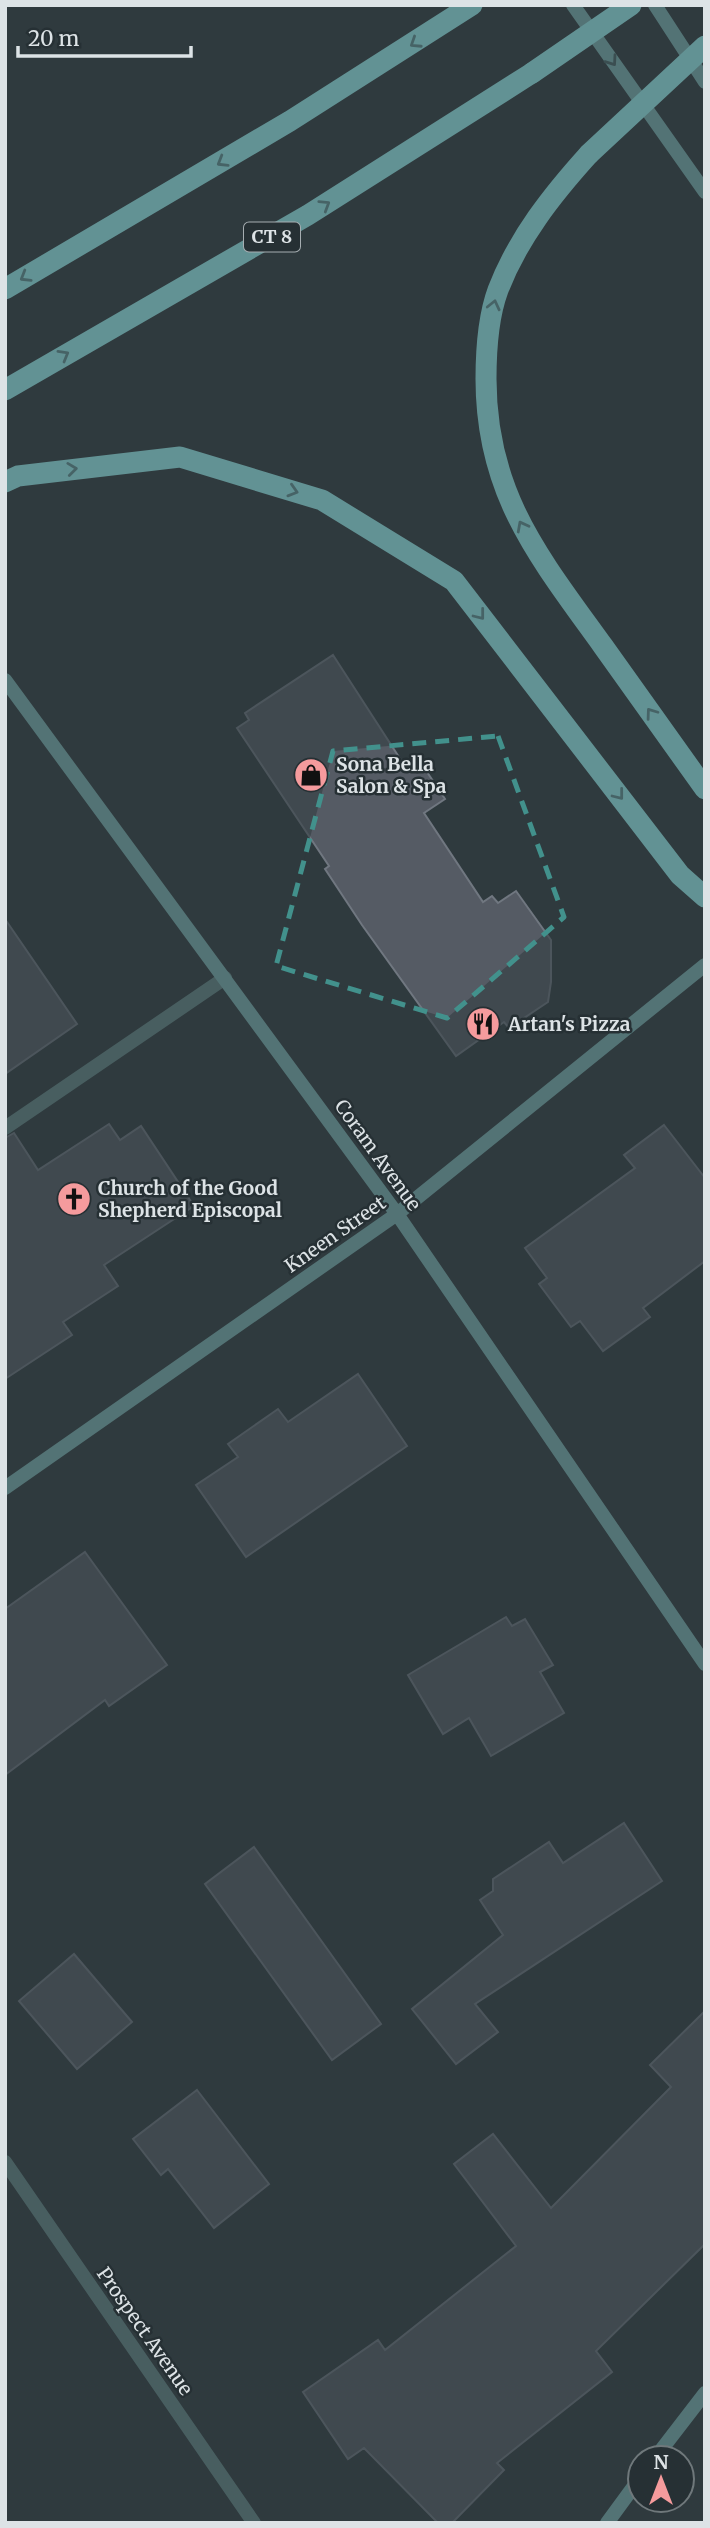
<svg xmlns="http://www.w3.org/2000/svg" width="710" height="2528" font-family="Merriweather,serif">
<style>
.building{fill:#555b64;stroke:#707780;stroke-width:2}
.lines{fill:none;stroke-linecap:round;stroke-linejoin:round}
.lane{stroke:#678a8a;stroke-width:14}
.street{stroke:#678a8a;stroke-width:14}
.secondary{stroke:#7fb8b8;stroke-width:14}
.highway{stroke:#a0fcfc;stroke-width:21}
.highway-bridge{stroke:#a0fcfc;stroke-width:21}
.oneway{stroke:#639698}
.oneway2{stroke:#4a6669}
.marked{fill:none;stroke:#42918c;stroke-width:5;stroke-dasharray:14 9;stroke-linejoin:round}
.labels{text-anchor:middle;stroke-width:5;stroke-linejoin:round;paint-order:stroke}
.shield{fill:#263034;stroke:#a6adb1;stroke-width:2}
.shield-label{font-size:18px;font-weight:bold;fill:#dde3e6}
.poi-label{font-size:19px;font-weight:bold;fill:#dde3e6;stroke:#263034;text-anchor:start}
.street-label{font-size:19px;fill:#dde3e6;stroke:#263034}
</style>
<rect width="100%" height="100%" fill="#2f3a3e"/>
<!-- building -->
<path class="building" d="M 333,655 L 408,771 L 421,763 L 445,799 L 424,813 L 483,902 L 492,896 L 498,903 L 516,891 L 551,940 L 551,982 L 548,1002 L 509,1028 L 504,1022 L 456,1056 L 362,925 L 325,869 L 329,866 L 237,728 L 249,720 L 245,713 Z
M 5,919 L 77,1024 L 5,1074 Z
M 109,1124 L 120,1140 L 141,1126 L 194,1206 L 104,1265 L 118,1286 L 63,1322 L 72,1335 L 5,1379 L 5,1138 L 14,1133 L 38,1170 Z
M 664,1125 L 705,1178 L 705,1261 L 643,1308 L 650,1317 L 603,1351 L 580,1321 L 571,1327 L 539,1284 L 547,1278 L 525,1248 L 635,1168 L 624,1155 Z
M 358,1374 L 407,1446 L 246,1557 L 196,1485 L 238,1457 L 228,1444 L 278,1409 L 288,1422 Z
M 85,1552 L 167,1665 L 109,1706 L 105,1700 L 5,1775 L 5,1609 Z
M 506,1617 L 512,1626 L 525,1619 L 553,1665 L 540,1672 L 564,1713 L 491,1756 L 469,1718 L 443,1734 L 408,1675 Z
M 624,1823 L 662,1881 L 475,2004 L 498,2032 L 456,2064 L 412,2009 L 503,1935 L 480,1900 L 493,1891 L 493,1879 L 549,1842 L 563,1863 Z
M 254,1847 L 381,2024 L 332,2060 L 205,1884 Z
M 74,1954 L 132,2022 L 77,2069 L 19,2001 Z
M 705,2011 L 705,2244 L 596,2351 L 612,2372 L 497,2463 L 504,2470 L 452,2523 L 438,2523 L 364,2448 L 348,2459 L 303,2392 L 378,2340 L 385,2350 L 516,2246 L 454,2164 L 493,2134 L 551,2208 L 671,2087 L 650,2065 Z
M 197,2090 L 269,2184 L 214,2228 L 168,2169 L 161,2175 L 133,2139 Z"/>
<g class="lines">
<!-- lane -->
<path class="lane" d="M 5,1128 L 225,978"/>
<!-- street -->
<path class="street" d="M 5,2162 L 254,2523"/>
<!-- secondary -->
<path class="secondary" d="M 573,5 L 705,192
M 655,5 L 705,82
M 5,680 L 397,1214 L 705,1664
M 5,1488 L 397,1214 L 705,965
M 655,2458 L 705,2393
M 607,2523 L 640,2478"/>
<!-- highway -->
<path class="highway" d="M 589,154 C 552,195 518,238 498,290 C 488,317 486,350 486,379 C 486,494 539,557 603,646 C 637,693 671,741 705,789
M 5,289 L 290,121 L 472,5
M 5,390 L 308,215 L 532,73
M 5,482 L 18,476 L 180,457 L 322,500 L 454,581 L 680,875 L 705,897"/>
<!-- highway-bridge -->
<path class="highway-bridge" d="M 532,73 L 631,5
M 589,154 L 705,46"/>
</g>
<!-- one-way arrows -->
<defs><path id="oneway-chevron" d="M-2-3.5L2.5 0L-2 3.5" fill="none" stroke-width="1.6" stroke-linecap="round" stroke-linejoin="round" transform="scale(1.75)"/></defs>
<g class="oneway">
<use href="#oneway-chevron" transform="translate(415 43) rotate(147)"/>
<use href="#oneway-chevron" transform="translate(222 162) rotate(149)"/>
<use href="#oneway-chevron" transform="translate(325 205) rotate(-32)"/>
<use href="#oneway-chevron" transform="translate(25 277) rotate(149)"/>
<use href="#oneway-chevron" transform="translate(494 305) rotate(-77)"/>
<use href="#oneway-chevron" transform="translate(64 355) rotate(-30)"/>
<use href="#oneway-chevron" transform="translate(72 469) rotate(-7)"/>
<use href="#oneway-chevron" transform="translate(293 491) rotate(17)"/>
<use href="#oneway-chevron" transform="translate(522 526) rotate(-118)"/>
<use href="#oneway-chevron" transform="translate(480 615) rotate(52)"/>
<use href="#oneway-chevron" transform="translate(651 713) rotate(-126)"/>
<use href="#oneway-chevron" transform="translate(619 795) rotate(52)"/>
</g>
<use class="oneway2" href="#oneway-chevron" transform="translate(612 61) rotate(55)"/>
<!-- marked area -->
<path d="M0 0H710V2528H0ZM 498,736 L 564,917 L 447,1018 L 276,966 L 333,751 Z" fill="#2f3a3e" fill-opacity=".55" fill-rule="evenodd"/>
<path class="marked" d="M 498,736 L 564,917 L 447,1018 L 276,966 L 333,751 Z"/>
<!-- icons -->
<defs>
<g id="shop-disc" transform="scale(1.75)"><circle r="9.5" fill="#f59b9d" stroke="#263034"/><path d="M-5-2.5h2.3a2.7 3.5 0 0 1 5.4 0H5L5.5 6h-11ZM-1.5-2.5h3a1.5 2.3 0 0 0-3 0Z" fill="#111"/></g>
<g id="restaurant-disc" transform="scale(1.75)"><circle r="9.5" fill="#f59b9d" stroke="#263034"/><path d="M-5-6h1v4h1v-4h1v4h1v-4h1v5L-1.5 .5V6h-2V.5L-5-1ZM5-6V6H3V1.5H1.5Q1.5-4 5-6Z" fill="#111"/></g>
<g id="church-disc" transform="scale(1.75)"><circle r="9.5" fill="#f59b9d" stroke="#263034"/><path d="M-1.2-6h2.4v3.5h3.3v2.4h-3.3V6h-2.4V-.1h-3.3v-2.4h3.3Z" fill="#111"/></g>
</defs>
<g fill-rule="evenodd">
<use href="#shop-disc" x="311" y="775"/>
<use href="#restaurant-disc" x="483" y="1024"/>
<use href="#church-disc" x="74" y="1199"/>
</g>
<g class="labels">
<!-- shield labels -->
<rect class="shield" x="244" y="222.5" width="56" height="29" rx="5"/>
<g class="shield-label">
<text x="272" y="243">CT 8</text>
</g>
<!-- poi labels -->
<g class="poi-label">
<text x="336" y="771">Sona Bella<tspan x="336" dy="22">Salon &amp; Spa</tspan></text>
<text x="508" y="1031">Artan's Pizza</text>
<text x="98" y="1195">Church of the Good<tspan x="98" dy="22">Shepherd Episcopal</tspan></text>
</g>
<!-- street labels -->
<g class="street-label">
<text transform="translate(378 1155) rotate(54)" y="7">Coram Avenue</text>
<text transform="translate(335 1234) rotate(-35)" y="7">Kneen Street</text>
<text transform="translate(145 2331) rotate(55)" y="7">Prospect Avenue</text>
</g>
</g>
<!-- border -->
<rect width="710" height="2528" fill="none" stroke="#dde3e6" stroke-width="14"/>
<!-- north arrow -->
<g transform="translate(661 2479)"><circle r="33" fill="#263034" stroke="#6f787b" stroke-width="2"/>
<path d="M0-5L12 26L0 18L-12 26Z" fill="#f59b9d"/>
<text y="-10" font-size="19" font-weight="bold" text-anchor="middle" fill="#dde3e6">N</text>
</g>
<!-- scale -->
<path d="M18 46v10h173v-10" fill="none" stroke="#dde3e6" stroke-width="3.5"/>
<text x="28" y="46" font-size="21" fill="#dde3e6" stroke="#263034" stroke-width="5" paint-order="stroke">20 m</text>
</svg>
